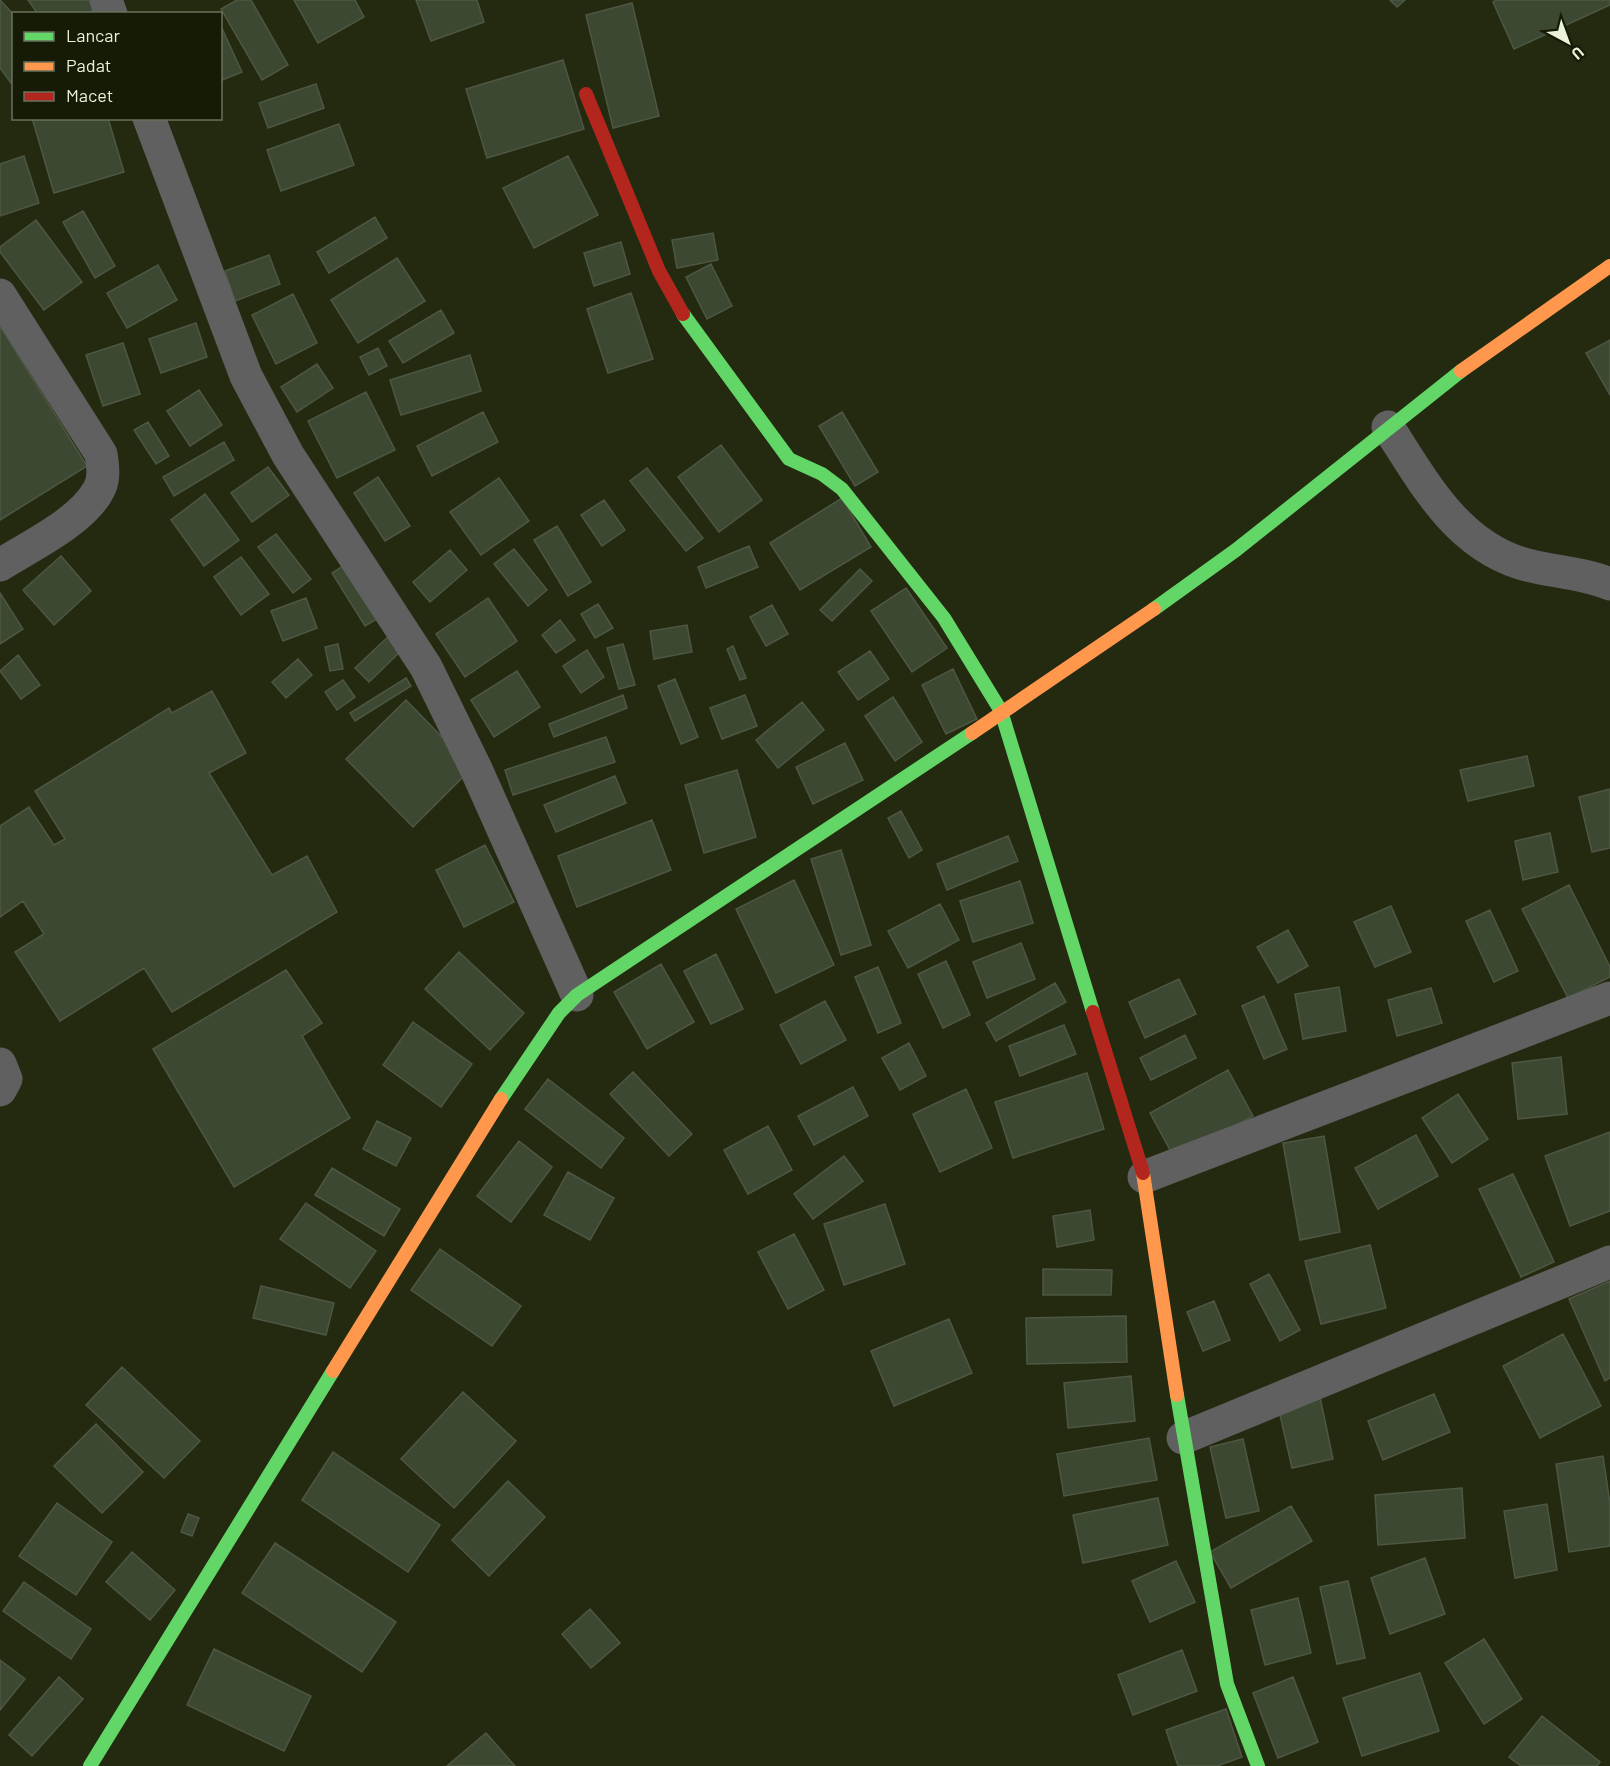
<svg xmlns="http://www.w3.org/2000/svg" width="1610" height="1766" font-family="Barlow,sans-serif">
<style>
.building{fill:#3d4832;stroke:#4d5743;stroke-width:1.5}
.lines{fill:none;stroke-linecap:round;stroke-linejoin:round}
.street{stroke:#606061;stroke-width:33}
.fast{stroke:#63d668;stroke-width:14}
.slow{stroke:#ff974d;stroke-width:14}
.jam{stroke:#b3261e;stroke-width:14}
</style>
<rect width="100%" height="100%" fill="#242a0f"/>
<!-- building -->
<path class="building" d="M 0,0 L 14,15 L 14,87 L 0,68 Z
M 28,0 L 93,0 L 98,6 L 87,14 L 38,14 Z
M 237,0 L 251,0 L 288,65 L 262,80 L 221,9 Z
M 294,0 L 355,0 L 364,17 L 318,43 Z
M 416,0 L 477,0 L 484,22 L 431,41 Z
M 1390,0 L 1405,0 L 1397,7 Z
M 1496,0 L 1610,0 L 1610,5 L 1514,49 L 1493,2 Z
M 632,3 L 659,116 L 613,128 L 586,15 Z
M 220,24 L 242,72 L 220,81 Z
M 563,60 L 584,129 L 487,158 L 466,89 Z
M 316,84 L 324,108 L 268,128 L 259,103 Z
M 32,118 L 108,118 L 124,172 L 54,193 Z
M 339,124 L 354,165 L 281,191 L 267,150 Z
M 24,156 L 39,203 L 0,216 L 0,164 Z
M 568,156 L 598,215 L 534,248 L 503,188 Z
M 83,211 L 115,266 L 95,278 L 63,222 Z
M 375,217 L 387,238 L 329,273 L 317,252 Z
M 36,220 L 82,282 L 44,310 L 0,252 L 0,247 Z
M 713,233 L 718,260 L 677,268 L 672,240 Z
M 621,242 L 630,274 L 594,286 L 584,253 Z
M 269,255 L 280,284 L 235,301 L 225,271 Z
M 397,258 L 425,301 L 358,343 L 331,300 Z
M 711,264 L 732,306 L 707,319 L 686,277 Z
M 158,265 L 177,300 L 127,328 L 107,293 Z
M 631,293 L 653,359 L 608,373 L 587,309 Z
M 293,294 L 317,343 L 276,364 L 252,315 Z
M 441,310 L 454,333 L 403,363 L 389,341 Z
M 196,323 L 207,357 L 161,373 L 149,339 Z
M 0,326 L 87,466 L 0,520 Z
M 1610,340 L 1610,395 L 1586,353 Z
M 123,343 L 140,394 L 103,406 L 86,355 Z
M 378,348 L 387,366 L 369,375 L 360,357 Z
M 470,355 L 481,391 L 401,415 L 390,380 Z
M 317,364 L 333,388 L 297,412 L 281,387 Z
M 199,390 L 222,425 L 190,446 L 167,411 Z
M 366,392 L 395,450 L 337,478 L 308,421 Z
M 483,412 L 498,442 L 432,476 L 417,446 Z
M 842,412 L 878,472 L 855,486 L 819,426 Z
M 148,422 L 169,456 L 156,464 L 134,430 Z
M 224,442 L 234,460 L 174,496 L 163,477 Z
M 721,445 L 762,500 L 719,532 L 678,477 Z
M 268,467 L 289,495 L 252,522 L 231,493 Z
M 647,468 L 703,538 L 686,551 L 630,481 Z
M 378,477 L 410,526 L 385,541 L 354,493 Z
M 499,478 L 529,521 L 481,555 L 450,512 Z
M 205,494 L 239,540 L 204,566 L 171,520 Z
M 842,498 L 871,547 L 800,590 L 770,543 Z
M 604,500 L 625,530 L 602,546 L 581,515 Z
M 557,526 L 591,582 L 568,596 L 534,540 Z
M 276,534 L 311,579 L 293,593 L 258,547 Z
M 749,546 L 758,567 L 706,588 L 698,567 Z
M 514,549 L 547,590 L 528,606 L 494,564 Z
M 450,550 L 467,570 L 430,602 L 413,582 Z
M 61,556 L 91,591 L 54,625 L 23,590 Z
M 241,557 L 269,594 L 241,615 L 214,577 Z
M 354,559 L 387,613 L 365,626 L 332,573 Z
M 860,569 L 872,581 L 832,621 L 820,610 Z
M 906,588 L 947,648 L 912,672 L 871,611 Z
M 0,593 L 23,629 L 0,644 Z
M 306,598 L 317,628 L 283,641 L 271,611 Z
M 488,598 L 517,641 L 465,677 L 436,634 Z
M 598,604 L 613,628 L 595,638 L 581,614 Z
M 772,605 L 788,634 L 766,646 L 750,617 Z
M 560,620 L 575,640 L 556,653 L 542,635 Z
M 687,625 L 692,652 L 654,659 L 650,631 Z
M 391,634 L 404,648 L 369,682 L 355,668 Z
M 338,644 L 343,669 L 330,671 L 325,647 Z
M 623,644 L 635,685 L 619,689 L 607,648 Z
M 733,646 L 746,678 L 740,680 L 727,649 Z
M 587,650 L 604,677 L 581,693 L 563,666 Z
M 870,651 L 889,679 L 858,700 L 838,672 Z
M 18,655 L 40,685 L 21,699 L 0,671 Z
M 298,659 L 312,675 L 286,698 L 272,682 Z
M 953,669 L 977,719 L 946,734 L 922,685 Z
M 517,671 L 540,707 L 494,737 L 471,700 Z
M 406,678 L 411,686 L 355,721 L 350,713 Z
M 675,679 L 698,737 L 681,744 L 658,686 Z
M 343,680 L 355,697 L 337,710 L 325,692 Z
M 212,691 L 246,753 L 209,773 L 272,875 L 307,856 L 337,912 L 172,1012 L 144,968 L 60,1021 L 15,952 L 44,934 L 23,901 L 0,917 L 0,826 L 29,807 L 54,845 L 65,839 L 35,791 L 169,708 L 172,713 Z
M 623,695 L 627,708 L 554,737 L 549,724 Z
M 745,695 L 757,726 L 722,739 L 710,708 Z
M 893,697 L 922,742 L 895,761 L 865,716 Z
M 406,700 L 472,768 L 413,827 L 346,759 Z
M 802,702 L 824,730 L 778,768 L 756,740 Z
M 606,737 L 615,762 L 513,795 L 505,770 Z
M 845,743 L 863,780 L 813,804 L 796,767 Z
M 1527,756 L 1534,786 L 1468,801 L 1460,770 Z
M 737,770 L 756,837 L 704,853 L 685,785 Z
M 615,776 L 626,803 L 556,832 L 544,805 Z
M 1610,789 L 1610,848 L 1592,852 L 1579,797 Z
M 901,811 L 922,850 L 909,858 L 888,818 Z
M 652,820 L 671,870 L 577,907 L 558,856 Z
M 1550,833 L 1558,872 L 1523,880 L 1515,841 Z
M 1008,836 L 1018,861 L 947,890 L 937,864 Z
M 485,845 L 514,902 L 464,927 L 436,870 Z
M 841,850 L 871,945 L 841,955 L 811,859 Z
M 794,880 L 834,965 L 776,993 L 736,909 Z
M 1020,881 L 1033,923 L 973,942 L 960,901 Z
M 1569,885 L 1610,967 L 1610,977 L 1568,998 L 1522,909 Z
M 940,904 L 959,940 L 908,968 L 888,931 Z
M 1391,906 L 1411,952 L 1375,967 L 1354,922 Z
M 1490,910 L 1518,971 L 1494,982 L 1466,921 Z
M 1288,930 L 1308,966 L 1278,983 L 1257,947 Z
M 1021,943 L 1035,979 L 987,998 L 973,962 Z
M 459,952 L 524,1013 L 490,1050 L 425,989 Z
M 716,954 L 743,1009 L 711,1024 L 684,971 Z
M 946,961 L 970,1015 L 943,1028 L 918,974 Z
M 661,964 L 694,1022 L 647,1049 L 614,992 Z
M 878,967 L 901,1023 L 878,1033 L 855,977 Z
M 286,970 L 322,1023 L 302,1036 L 350,1118 L 234,1187 L 153,1049 Z
M 1179,979 L 1196,1014 L 1145,1038 L 1129,1002 Z
M 1055,983 L 1066,1002 L 996,1041 L 986,1023 Z
M 1339,987 L 1346,1031 L 1303,1039 L 1295,994 Z
M 1431,988 L 1442,1023 L 1397,1036 L 1388,1000 Z
M 1264,996 L 1287,1049 L 1264,1059 L 1242,1006 Z
M 825,1001 L 846,1040 L 801,1064 L 780,1025 Z
M 413,1022 L 472,1064 L 441,1107 L 383,1065 Z
M 1064,1025 L 1076,1054 L 1020,1076 L 1009,1046 Z
M 1185,1035 L 1196,1058 L 1151,1080 L 1140,1058 Z
M 909,1043 L 926,1076 L 900,1090 L 882,1058 Z
M 1561,1057 L 1567,1114 L 1518,1119 L 1512,1063 Z
M 1228,1070 L 1253,1116 L 1175,1159 L 1150,1113 Z
M 633,1072 L 692,1134 L 669,1156 L 610,1094 Z
M 1087,1073 L 1104,1129 L 1013,1158 L 995,1102 Z
M 548,1079 L 624,1138 L 601,1168 L 525,1109 Z
M 853,1087 L 868,1116 L 814,1145 L 798,1116 Z
M 966,1089 L 992,1148 L 940,1172 L 913,1114 Z
M 1458,1094 L 1488,1139 L 1452,1163 L 1422,1118 Z
M 377,1121 L 411,1138 L 396,1166 L 363,1149 Z
M 768,1126 L 792,1170 L 748,1194 L 724,1150 Z
M 1610,1132 L 1610,1211 L 1570,1226 L 1545,1156 Z
M 1416,1135 L 1438,1176 L 1378,1209 L 1355,1168 Z
M 1324,1136 L 1340,1232 L 1300,1240 L 1283,1143 Z
M 519,1141 L 552,1167 L 511,1222 L 477,1196 Z
M 844,1156 L 863,1181 L 813,1219 L 794,1194 Z
M 332,1168 L 400,1209 L 384,1236 L 315,1195 Z
M 568,1172 L 614,1198 L 590,1240 L 544,1215 Z
M 1513,1174 L 1554,1262 L 1521,1277 L 1479,1189 Z
M 306,1203 L 376,1251 L 350,1288 L 280,1239 Z
M 885,1204 L 905,1264 L 844,1285 L 824,1224 Z
M 1090,1210 L 1094,1240 L 1057,1247 L 1053,1216 Z
M 794,1234 L 824,1290 L 788,1309 L 758,1252 Z
M 1370,1245 L 1386,1308 L 1321,1324 L 1305,1261 Z
M 440,1249 L 521,1306 L 492,1346 L 411,1290 Z
M 1043,1269 L 1112,1270 L 1111,1295 L 1043,1295 Z
M 1269,1274 L 1300,1330 L 1280,1341 L 1250,1284 Z
M 1610,1281 L 1610,1378 L 1605,1381 L 1569,1299 Z
M 261,1286 L 334,1303 L 326,1335 L 253,1318 Z
M 1214,1301 L 1230,1340 L 1203,1351 L 1187,1312 Z
M 1126,1316 L 1127,1362 L 1027,1364 L 1026,1318 Z
M 949,1319 L 972,1373 L 894,1406 L 871,1351 Z
M 1563,1334 L 1601,1406 L 1540,1438 L 1503,1366 Z
M 122,1367 L 200,1441 L 164,1478 L 86,1405 Z
M 1131,1376 L 1135,1421 L 1068,1428 L 1064,1383 Z
M 463,1392 L 516,1441 L 454,1508 L 401,1459 Z
M 1434,1394 L 1450,1432 L 1383,1460 L 1368,1421 Z
M 1320,1397 L 1333,1459 L 1292,1468 L 1278,1406 Z
M 96,1424 L 143,1472 L 102,1513 L 54,1466 Z
M 1149,1438 L 1157,1480 L 1064,1496 L 1057,1454 Z
M 1243,1439 L 1259,1511 L 1226,1518 L 1210,1447 Z
M 333,1452 L 440,1525 L 408,1572 L 302,1500 Z
M 1603,1456 L 1610,1504 L 1610,1546 L 1569,1552 L 1556,1464 Z
M 508,1481 L 545,1517 L 489,1576 L 452,1540 Z
M 1462,1488 L 1465,1538 L 1378,1545 L 1375,1495 Z
M 1158,1498 L 1168,1545 L 1083,1563 L 1073,1515 Z
M 57,1503 L 112,1542 L 76,1595 L 19,1556 Z
M 1547,1504 L 1557,1570 L 1515,1578 L 1504,1511 Z
M 1291,1506 L 1312,1541 L 1231,1588 L 1210,1552 Z
M 188,1514 L 199,1518 L 192,1536 L 181,1532 Z
M 275,1543 L 396,1622 L 362,1672 L 242,1593 Z
M 132,1552 L 175,1590 L 150,1620 L 106,1582 Z
M 1425,1558 L 1445,1614 L 1390,1634 L 1371,1578 Z
M 1176,1561 L 1195,1602 L 1150,1622 L 1132,1581 Z
M 1348,1581 L 1365,1658 L 1337,1664 L 1320,1587 Z
M 24,1582 L 91,1629 L 71,1659 L 3,1611 Z
M 1298,1598 L 1311,1653 L 1265,1665 L 1251,1610 Z
M 590,1609 L 620,1643 L 591,1668 L 562,1634 Z
M 1484,1639 L 1522,1699 L 1484,1724 L 1445,1663 Z
M 214,1649 L 311,1696 L 284,1751 L 187,1705 Z
M 1182,1650 L 1197,1691 L 1133,1715 L 1118,1675 Z
M 0,1660 L 25,1679 L 0,1710 Z
M 1420,1673 L 1439,1731 L 1362,1756 L 1343,1698 Z
M 59,1677 L 83,1699 L 32,1756 L 9,1735 Z
M 1293,1677 L 1318,1742 L 1278,1758 L 1253,1693 Z
M 1226,1709 L 1242,1757 L 1217,1766 L 1178,1766 L 1166,1730 Z
M 1542,1716 L 1600,1762 L 1597,1766 L 1521,1766 L 1509,1757 Z
M 486,1733 L 515,1766 L 447,1766 Z"/>
<g class="lines">
<!-- street -->
<path class="street" d="M 106,0 L 111,14
M 149,118 L 246,376 L 288,455 L 426,667 L 476,769 L 577,995
M 0,295 L 101,454 C 103,467 105,480 98,491 C 81,522 30,546 0,565
M 1388,427 C 1423,481 1455,542 1520,563 C 1549,572 1581,572 1610,584
M 0,1064 L 6,1079 L 0,1090
M 1144,1177 L 1610,998
M 1183,1438 L 1610,1262"/>
<!-- fast -->
<path class="fast" d="M 683,314 L 789,459 L 822,474 L 842,489 L 944,618 L 1001,711 L 1093,1012
M 1154,609 L 1236,550 L 1461,371
M 501,1099 L 559,1013 L 577,995 L 972,733
M 1177,1395 L 1227,1684 L 1258,1766
M 90,1766 L 333,1371"/>
<!-- slow -->
<path class="slow" d="M 1461,371 L 1610,266
M 972,733 L 1154,609
M 1143,1173 L 1177,1395
M 333,1371 L 501,1099"/>
<!-- jam -->
<path class="jam" d="M 586,94 L 659,271 L 683,314
M 1093,1012 L 1143,1173"/>
</g>
<!-- legend -->
<rect x="12" y="12" width="210" height="108" fill="#151b07" stroke="#6a715b" stroke-width="1.5"/>
<rect x="24" y="32" width="30" height="9" fill="#63d668" stroke="#6a715b" stroke-width="1.5"/>
<text x="66" y="42" font-size="18" fill="#eaf2d8">Lancar</text>
<rect x="24" y="62" width="30" height="9" fill="#ff974d" stroke="#6a715b" stroke-width="1.5"/>
<text x="66" y="72" font-size="18" fill="#eaf2d8">Padat</text>
<rect x="24" y="92" width="30" height="9" fill="#b3261e" stroke="#6a715b" stroke-width="1.5"/>
<text x="66" y="102" font-size="18" fill="#eaf2d8">Macet</text>
<!-- north arrow -->
<g transform="translate(1568 42) rotate(139)" stroke="#151b07" stroke-width="4.5" paint-order="stroke">
<path d="M0-4.5L10 22L0 15L-10 22Z" fill="#eaf2d8"/>
<text y="-9" font-size="16" font-weight="bold" text-anchor="middle" fill="#eaf2d8">U</text>
</g>
</svg>
